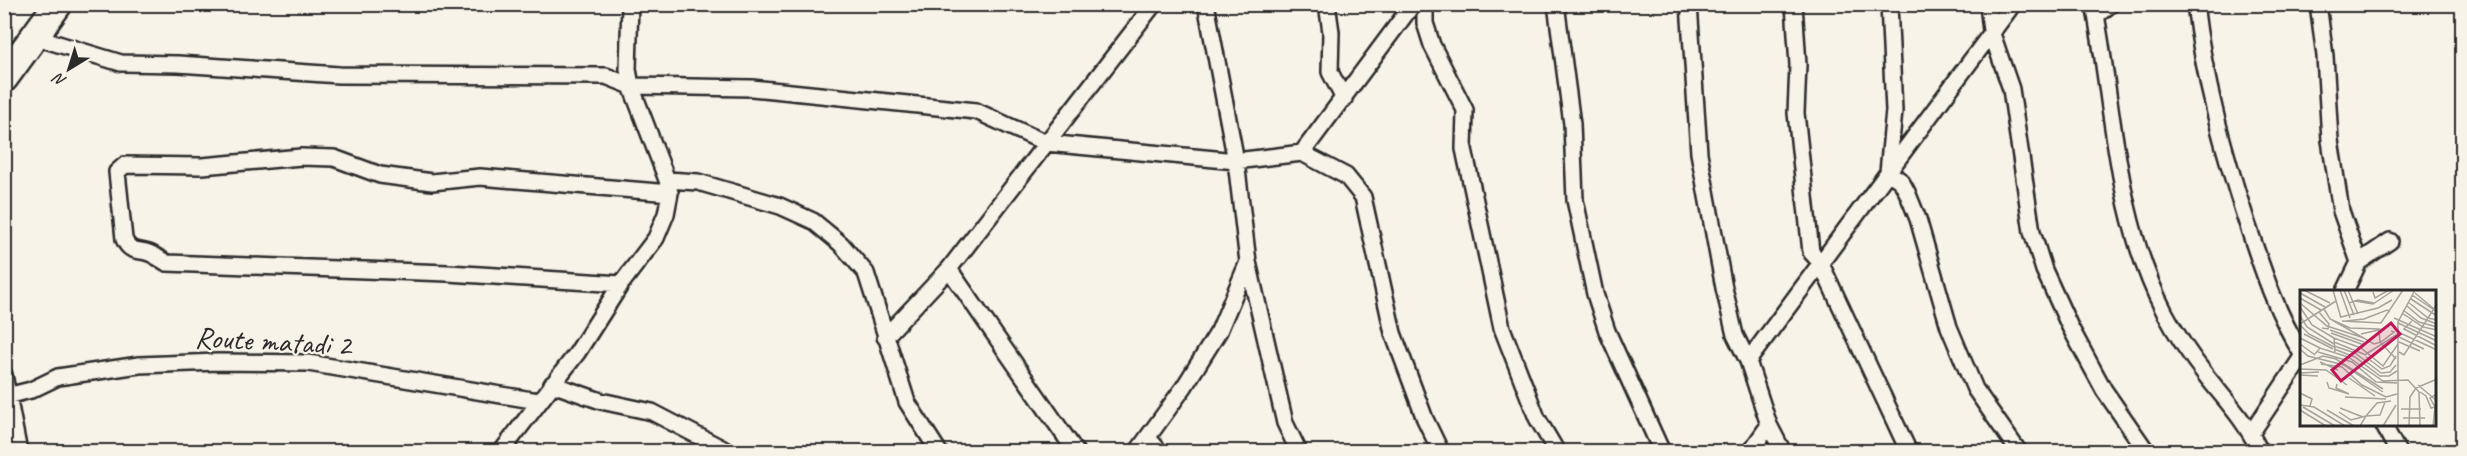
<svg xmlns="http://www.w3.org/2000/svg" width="2467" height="456" font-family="Caveat,sans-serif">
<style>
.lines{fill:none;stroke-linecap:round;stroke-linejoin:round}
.street-casing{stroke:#2b2b2b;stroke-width:20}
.highway-casing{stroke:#2b2b2b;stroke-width:32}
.street{stroke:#f7f3e8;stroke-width:15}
.highway{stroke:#f7f3e8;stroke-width:27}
.labels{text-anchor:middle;stroke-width:4.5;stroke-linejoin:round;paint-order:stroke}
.street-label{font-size:30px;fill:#2b2b2b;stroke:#f7f3e8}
.inset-road{fill:none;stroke:#a5a39c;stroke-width:1.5}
.view{fill:#c2185b;fill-opacity:0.15;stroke:#c2185b;stroke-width:3}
.inset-edge{fill:none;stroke:#2b2b2b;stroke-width:3}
</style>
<rect width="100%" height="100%" fill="#f7f3e8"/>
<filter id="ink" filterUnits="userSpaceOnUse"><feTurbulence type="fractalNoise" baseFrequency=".0167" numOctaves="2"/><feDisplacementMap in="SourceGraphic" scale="12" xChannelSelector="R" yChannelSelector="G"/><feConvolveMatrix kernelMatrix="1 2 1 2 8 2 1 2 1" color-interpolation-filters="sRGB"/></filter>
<g filter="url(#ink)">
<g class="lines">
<!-- street casing -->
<g class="street-casing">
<path id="street" d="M 1206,4 L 1236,161 L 1248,262 L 1285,423 L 1299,452
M 1327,4 L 1331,32 L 1330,72 L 1344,99
M 1425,4 L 1425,23 L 1432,45 L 1465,110 L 1464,149 L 1502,328 L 1537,418 L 1557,452
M 1556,4 L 1572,124 L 1575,200 L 1595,294 L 1607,331 L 1662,452
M 1689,4 L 1699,153 L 1724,288 L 1735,335 L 1748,361 L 1769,425 L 1783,452
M 1794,4 L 1798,65 L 1796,113 L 1811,252 L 1820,262 L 1909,452
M 1889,4 L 1894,111 L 1888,172 L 1901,181 L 1907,192 L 1918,219 L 1949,327 L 1975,389 L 2019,452
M 1988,4 L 1991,31 L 2011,89 L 2032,232 L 2044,270 L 2070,327 L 2104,390 L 2147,452
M 2094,4 C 2114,108 2115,217 2165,313 C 2177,336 2192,358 2208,378 C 2227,402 2248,424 2260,452
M 2195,4 C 2204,80 2224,152 2247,223 C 2263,271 2276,312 2302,354
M 2318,4 L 2325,56 L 2330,140 L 2341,211 L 2359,262
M 2096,16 L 2111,4
M 35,37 L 121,63 L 178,64 L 339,75 L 606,76 L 631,86 L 752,88 L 976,111 L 1046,143 L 1236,161 L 1302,153 L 1413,4
M 1302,153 L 1346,176 L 1363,197 L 1393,333 L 1425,419 L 1441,452
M 667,180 L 698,182 L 780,206 L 813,221 L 841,244 L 866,273 L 907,402 L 939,452
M 949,269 L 1076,452
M 621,284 L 448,273 L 167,263 C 161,260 155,255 149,253 C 137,249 130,253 124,239 L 117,172 L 125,165 L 202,166 L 301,157 L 334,158 L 380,175 L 432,182 L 480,177 L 670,193
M 2345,291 L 2359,262 L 2390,241
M 885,337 L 949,269 L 1154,4
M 1748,361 L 2013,4
M 4,375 L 19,452
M 552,384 L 601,401 L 652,412 L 729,452
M 7,396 L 31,390 L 58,377 L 139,365 L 218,362 L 308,363 L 538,401
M 2383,424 L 2398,452
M 2252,432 L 2302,357
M 1148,438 L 1160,452
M 501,452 L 577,353 L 621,284 L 656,238 L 666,214 L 670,193 L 667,180 L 631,86 L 628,69 L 630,4
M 1137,452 L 1184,387 L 1219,331 L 1248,262
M 1750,452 L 1769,425"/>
</g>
<!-- highway casing -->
<g class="highway-casing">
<path id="highway" d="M 4,78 L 58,4"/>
</g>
<!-- street -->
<use href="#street" class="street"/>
<!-- highway -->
<use href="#highway" class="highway"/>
</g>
</g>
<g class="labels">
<!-- street labels -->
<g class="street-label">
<text transform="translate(273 341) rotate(3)" y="10">Route matadi 2</text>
</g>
</g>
<!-- overview -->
<g transform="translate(2300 290)">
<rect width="136" height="136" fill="#f7f3e8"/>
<path class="inset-road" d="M 4,0 L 30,13M 33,0 L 41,28M 40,0 L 50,28M 44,0 L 54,25M 48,0 L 58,24M 73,2 L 75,8 L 89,0M 0,3 L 25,17M 115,3 L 134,19M 112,5 L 137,22M 0,8 L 21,20M 111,9 L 137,26M 55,11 L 73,14 L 94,0M 108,12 L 128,28 L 137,30M 0,13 L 27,36 L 64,48M 49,13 L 58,10 L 74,13M 107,16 L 121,28 L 137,34M 0,17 L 12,35 L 34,48M 24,19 L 30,29 L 50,38 L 79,39 L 80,52 L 96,69M 103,20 L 119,32 L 137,37M 19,22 L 29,34 L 28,39 L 22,38M 102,23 L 123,37 L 137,40M 0,26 L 7,37 L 34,54M 41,27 L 78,18 L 92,10M 94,28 L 137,47M 32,30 L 74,54 L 81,52M 42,31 L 81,33 L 103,0M 46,31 L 64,29 L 87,20 L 90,22M 112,31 L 104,39 L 137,56M 98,33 L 137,51M 0,34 L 36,11M 0,35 L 9,44 L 34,57M 30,40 L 64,52M 98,42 L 137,60M 31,43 L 64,55M 4,44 L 33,59M 61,44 L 83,39M 99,47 L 124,59M 0,48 L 20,58M 34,52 L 66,65M 81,52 L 94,42 L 91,41M 99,52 L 120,61M 0,54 L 15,65M 34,56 L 55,63 L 81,83M 34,59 L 55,67 L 80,86 L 89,86 L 97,81M 1,60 L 8,66 L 44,75 L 83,102M 18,62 L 52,72 L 76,92 L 97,93M 35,62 L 34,48 L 61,58 L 83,76 L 98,54M 99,62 L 104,65 L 137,14M 15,64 L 20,58 L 48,67 L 83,91 L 108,90 L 119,102 L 120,136M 66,64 L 98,44M 66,67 L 82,79 L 90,76 L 96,66M 20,72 L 38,80M 21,74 L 42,77 L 62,95 L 86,107 L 97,104M 0,75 L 23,66 L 36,69 L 83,99M 0,79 L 26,80 L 47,95M 0,83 L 19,82M 81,83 L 90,82 L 96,75M 0,85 L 18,86M 49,88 L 75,106M 27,92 L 29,98 L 49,104 L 36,98 L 37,94M 118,95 L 137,111M 116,98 L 137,89M 120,102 L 126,106 L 131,118 L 135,117M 0,103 L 12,109 L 10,116M 45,107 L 86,109M 0,115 L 14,117 L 45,136M 3,117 L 35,136M 40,118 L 63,127M 101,119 L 121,119M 0,120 L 26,136M 27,120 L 54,136M 39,122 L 51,130 L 66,126 L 60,136M 66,126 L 77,113 L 91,111M 66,126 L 80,125 L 85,112M 103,128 L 125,128M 83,136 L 96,115M 98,136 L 98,32 L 115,0M 109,136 L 110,107 L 116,98M 133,136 L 135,117 L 130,108 L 137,104"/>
<path class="view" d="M 91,33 L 100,44 L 41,91 L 32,80 Z"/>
<rect width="136" height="136" class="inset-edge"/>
</g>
<!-- margin -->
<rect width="2467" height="456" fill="none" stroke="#f7f3e8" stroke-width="24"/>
<rect x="12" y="12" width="2443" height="432" fill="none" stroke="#2b2b2b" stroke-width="2" filter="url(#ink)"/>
<!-- north arrow -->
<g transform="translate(69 69) rotate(218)" stroke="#f7f3e8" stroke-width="4.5" paint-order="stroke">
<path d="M0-4.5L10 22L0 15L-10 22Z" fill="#2b2b2b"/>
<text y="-9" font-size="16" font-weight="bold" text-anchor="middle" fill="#2b2b2b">N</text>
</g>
</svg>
